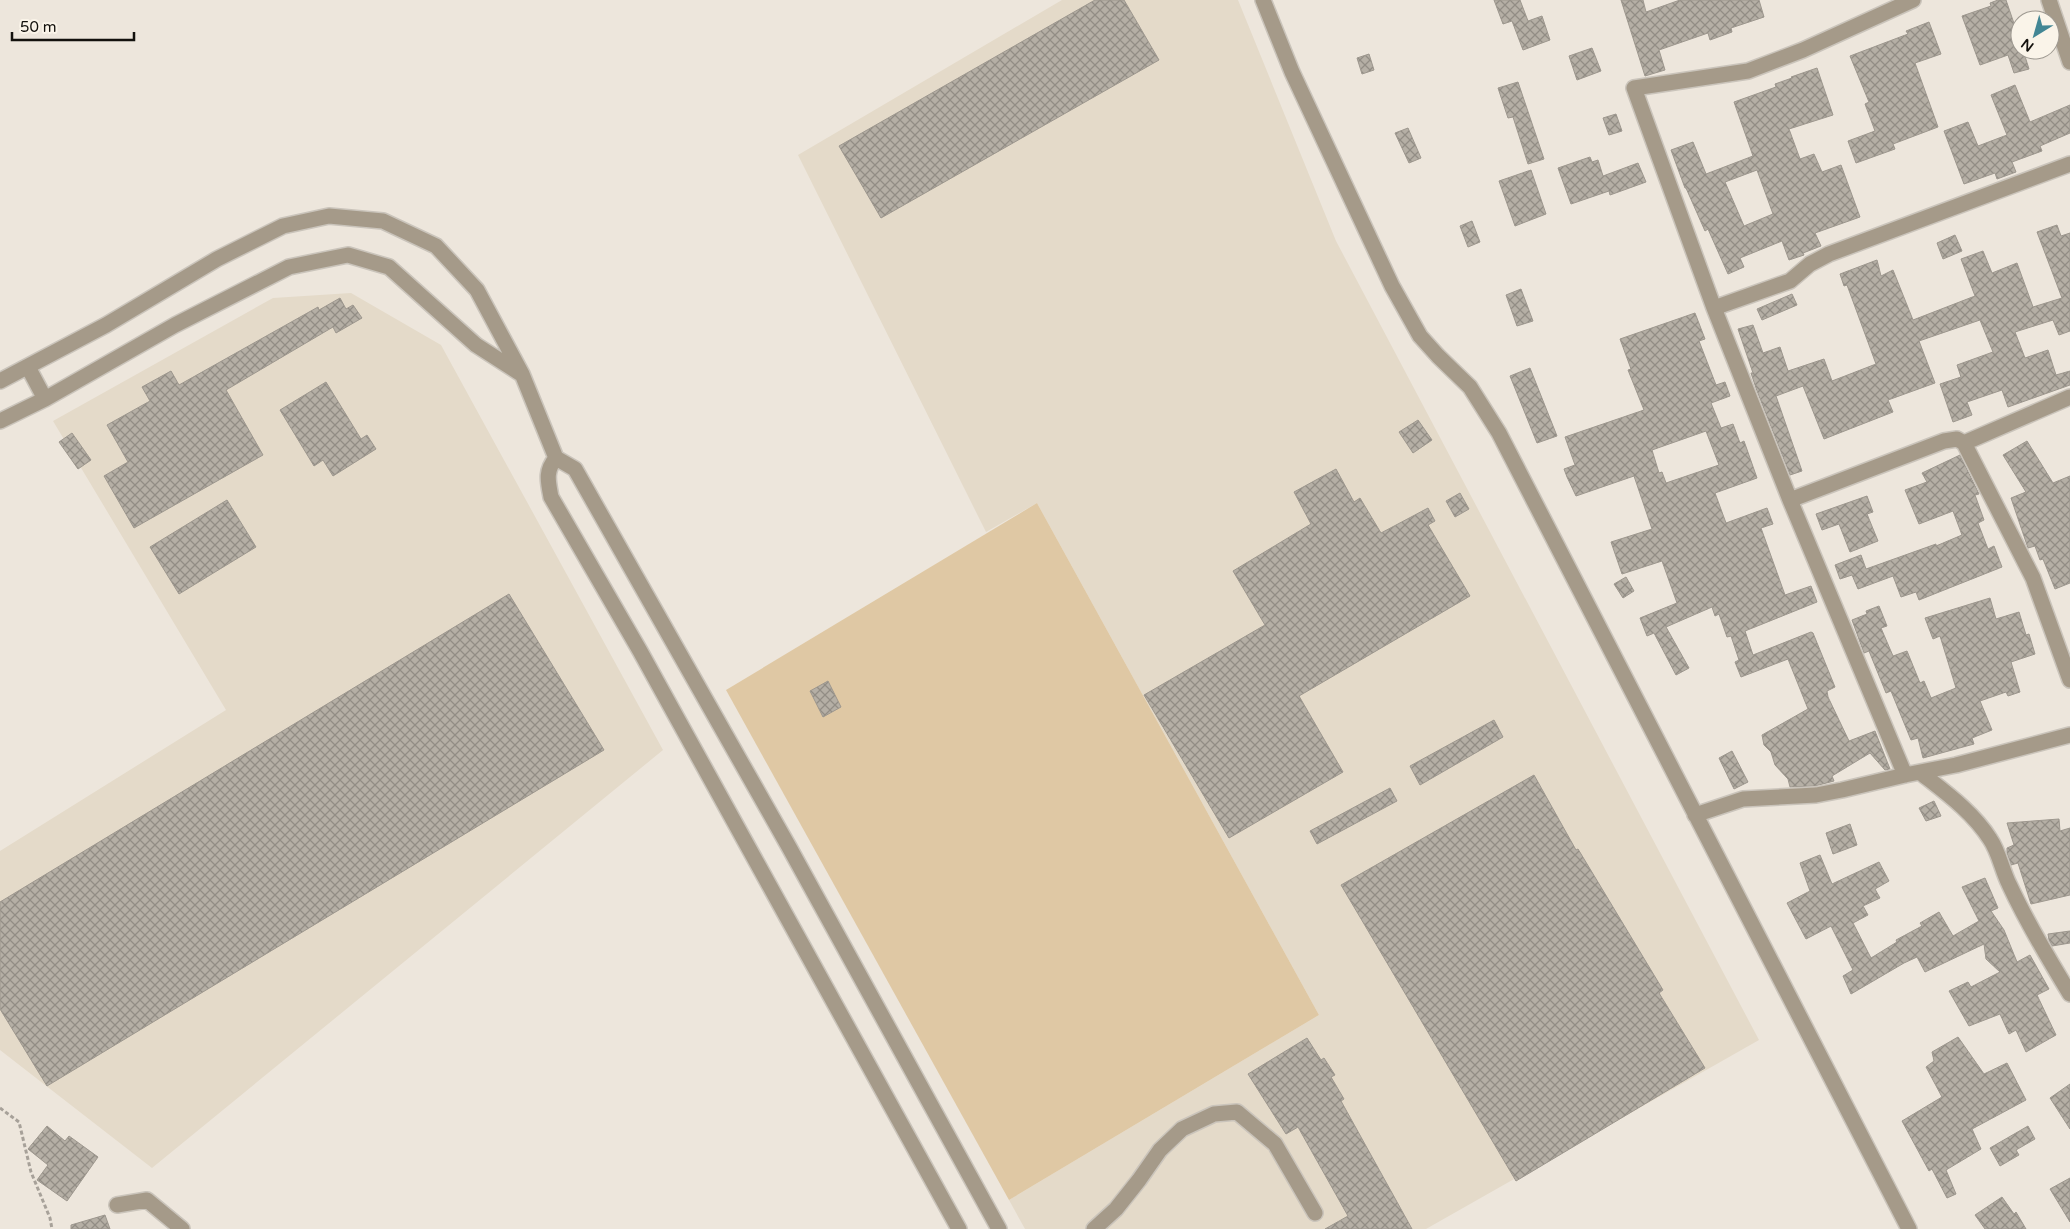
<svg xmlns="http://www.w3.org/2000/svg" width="2070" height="1229" font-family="'Varela Round',sans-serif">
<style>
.built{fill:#e4dac9}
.grass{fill:#dfc8a4}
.building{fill:url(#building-cross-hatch);stroke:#9d978e;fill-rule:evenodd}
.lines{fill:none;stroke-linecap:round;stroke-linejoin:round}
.minor-casing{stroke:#cac4bb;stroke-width:18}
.path{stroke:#a7a199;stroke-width:3;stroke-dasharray:4 2.5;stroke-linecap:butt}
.minor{stroke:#a59a89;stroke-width:15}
</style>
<defs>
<pattern id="building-cross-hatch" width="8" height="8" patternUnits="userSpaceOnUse" patternTransform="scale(1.25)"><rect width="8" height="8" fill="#b5afa5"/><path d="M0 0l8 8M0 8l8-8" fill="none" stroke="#928d85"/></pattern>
</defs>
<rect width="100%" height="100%" fill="#ede6dc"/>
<!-- built -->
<path class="built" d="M 1062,0 L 1238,0 L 1336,241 L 1759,1040 L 1426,1229 L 1025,1229 L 1009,1200 L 1319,1015 L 1037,503 L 986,532 L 798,155 Z
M 351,293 L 441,345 L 663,750 L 152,1168 L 0,1050 L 0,851 L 226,710 L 53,421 L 273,298 Z"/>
<!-- grass -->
<path class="grass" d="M 1037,503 L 1319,1015 L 1009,1200 L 726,690 Z"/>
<!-- building -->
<path class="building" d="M 1095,0 L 1124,0 L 1159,60 L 881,218 L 839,146 Z
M 1494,0 L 1520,0 L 1528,21 L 1542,16 L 1550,40 L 1523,50 L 1512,21 L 1503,24 Z
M 1621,0 L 1643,0 L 1646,12 L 1680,0 L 1759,0 L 1764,17 L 1731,28 L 1732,32 L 1710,40 L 1708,33 L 1659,50 L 1665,70 L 1645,76 Z
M 1998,0 L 2006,0 L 2020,41 L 2020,50 L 2023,50 L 2029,69 L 2014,73 L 2008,55 L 1980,65 L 1962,16 L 1991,6 L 1990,3 Z
M 1929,22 L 1941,54 L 1915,63 L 1938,127 L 1893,144 L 1895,149 L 1856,163 L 1848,141 L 1875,131 L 1865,104 L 1869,102 L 1850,56 L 1908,34 L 1906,31 Z
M 1592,48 L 1601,71 L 1577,80 L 1569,56 Z
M 1369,54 L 1374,70 L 1362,74 L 1357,58 Z
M 1817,68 L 1833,115 L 1789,129 L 1800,159 L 1814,154 L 1822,172 L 1841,165 L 1860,217 L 1815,233 L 1821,246 L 1803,253 L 1804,255 L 1789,260 L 1782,241 L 1740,258 L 1744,267 L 1728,274 L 1708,229 L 1705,231 L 1686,188 L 1685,188 L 1671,150 L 1693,142 L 1706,174 L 1753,156 L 1734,102 L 1776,87 L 1775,84 L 1792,78 L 1791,77 ZM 1757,170 L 1773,214 L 1744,226 L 1725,182 Z
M 1518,82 L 1544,159 L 1528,164 L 1513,117 L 1508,118 L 1498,88 Z
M 2015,85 L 2030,122 L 2070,105 L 2070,133 L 2040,146 L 2042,151 L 2012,162 L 2016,172 L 1997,179 L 1995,173 L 1964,184 L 1944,131 L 1968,122 L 1978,146 L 2007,135 L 1991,95 Z
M 1616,114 L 1622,131 L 1609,135 L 1603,118 Z
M 1408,128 L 1421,158 L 1409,163 L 1395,133 Z
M 1590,157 L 1592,162 L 1598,160 L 1603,176 L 1638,163 L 1646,182 L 1610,195 L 1609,191 L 1571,204 L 1558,168 Z
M 1531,170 L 1546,214 L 1515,226 L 1499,181 Z
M 1472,221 L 1480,242 L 1468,247 L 1460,226 Z
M 2057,225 L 2061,236 L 2070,233 L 2070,331 L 2059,335 L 2053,320 L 2015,332 L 2025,358 L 2048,350 L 2056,375 L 2070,371 L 2070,385 L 2008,407 L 2002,390 L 1967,402 L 1972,415 L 1953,422 L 1940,384 L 1961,377 L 1957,365 L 1993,352 L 1980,320 L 1919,341 L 1935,383 L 1888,400 L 1893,412 L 1824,439 L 1803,386 L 1776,396 L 1802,471 L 1790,475 L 1757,391 L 1751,373 L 1753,373 L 1738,329 L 1753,325 L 1763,353 L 1780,347 L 1788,371 L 1824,359 L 1832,381 L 1876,364 L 1847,285 L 1844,286 L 1840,274 L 1877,260 L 1881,276 L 1893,270 L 1913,320 L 1975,296 L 1961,259 L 1983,251 L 1992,273 L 2017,263 L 2033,307 L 2062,298 L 2037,232 Z
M 1955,235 L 1962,251 L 1943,259 L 1937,243 Z
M 1521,289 L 1533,321 L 1517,326 L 1506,295 Z
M 1792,294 L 1797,305 L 1762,320 L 1757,309 Z
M 340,298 L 346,309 L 353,305 L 362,318 L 336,333 L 333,327 L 226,390 L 263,455 L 134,528 L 104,476 L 128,462 L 107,425 L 150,401 L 142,387 L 171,371 L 179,385 L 318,307 L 319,310 Z
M 1695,313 L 1705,339 L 1699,341 L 1716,385 L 1725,382 L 1730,396 L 1711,403 L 1721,428 L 1733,424 L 1740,443 L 1744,441 L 1757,478 L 1715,493 L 1726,523 L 1767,508 L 1773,524 L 1761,528 L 1785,595 L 1811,586 L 1817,602 L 1745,631 L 1753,655 L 1811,632 L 1813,633 L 1835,687 L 1827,691 L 1828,697 L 1849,741 L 1875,731 L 1890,769 L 1885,770 L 1870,753 L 1832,776 L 1834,781 L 1815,786 L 1790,787 L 1788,779 L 1775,765 L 1771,752 L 1764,745 L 1762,735 L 1808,709 L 1788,659 L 1741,677 L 1735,662 L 1739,660 L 1731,636 L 1727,637 L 1719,614 L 1715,616 L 1712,607 L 1666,627 L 1689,668 L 1676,675 L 1654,633 L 1647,636 L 1640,618 L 1677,603 L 1662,561 L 1622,574 L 1611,542 L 1652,529 L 1634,476 L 1576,496 L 1567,477 L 1564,469 L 1575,465 L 1565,437 L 1644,410 L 1628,370 L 1631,369 L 1620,339 ZM 1706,431 L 1719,465 L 1666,483 L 1662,472 L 1659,473 L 1652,450 Z
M 1530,368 L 1557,436 L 1537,443 L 1510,376 Z
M 326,382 L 361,439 L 367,435 L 376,449 L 333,476 L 323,460 L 314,466 L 280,410 Z
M 1418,420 L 1432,440 L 1413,453 L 1399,432 Z
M 72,433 L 91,460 L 78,469 L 59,442 Z
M 2027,441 L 2053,483 L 2070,476 L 2070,583 L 2055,589 L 2043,559 L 2040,560 L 2035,546 L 2028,548 L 2011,498 L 2026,492 L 2003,455 Z
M 1960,455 L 1979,494 L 1975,495 L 1984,520 L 1978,523 L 1988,549 L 1994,546 L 2002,567 L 1919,600 L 1916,592 L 1901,597 L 1893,576 L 1858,589 L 1852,575 L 1840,579 L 1835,565 L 1861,555 L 1866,569 L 1936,544 L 1936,546 L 1962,535 L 1953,511 L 1919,524 L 1905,490 L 1927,482 L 1922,473 Z
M 1336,469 L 1354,502 L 1360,498 L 1381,533 L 1428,508 L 1435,521 L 1428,525 L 1470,596 L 1299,696 L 1343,772 L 1229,838 L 1144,695 L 1265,625 L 1233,571 L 1311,524 L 1294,492 Z
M 1460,493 L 1469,509 L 1455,517 L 1446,501 Z
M 1867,496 L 1873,512 L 1867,514 L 1878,541 L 1850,552 L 1839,524 L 1822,530 L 1816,514 Z
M 227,500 L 256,547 L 179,594 L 150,547 Z
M 1626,577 L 1634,591 L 1623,598 L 1614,584 Z
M 509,594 L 604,750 L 47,1086 L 0,1009 L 0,902 Z
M 1990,598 L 1996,619 L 2019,612 L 2026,635 L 2029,634 L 2035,654 L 2011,662 L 2020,692 L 2008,696 L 2006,692 L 1980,701 L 1992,730 L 1972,738 L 1974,744 L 1923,758 L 1918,738 L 1911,740 L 1891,691 L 1886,693 L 1869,651 L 1864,653 L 1852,620 L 1867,614 L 1866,611 L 1879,606 L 1887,626 L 1881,628 L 1893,656 L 1907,651 L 1920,683 L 1924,681 L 1931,698 L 1956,688 L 1940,636 L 1933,639 L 1925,618 Z
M 828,681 L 841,707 L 823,717 L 810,691 Z
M 1494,720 L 1503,737 L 1420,785 L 1410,766 Z
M 1732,751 L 1748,782 L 1734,789 L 1719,758 Z
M 1534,775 L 1576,850 L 1578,849 L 1663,990 L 1659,993 L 1705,1068 L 1516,1181 L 1341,885 Z
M 1390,788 L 1397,801 L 1317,844 L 1310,831 Z
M 1934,801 L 1941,816 L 1926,821 L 1919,808 Z
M 2059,819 L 2060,831 L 2070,828 L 2070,895 L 2031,904 L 2018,863 L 2011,865 L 2007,853 L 2007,848 L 2014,845 L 2007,823 Z
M 1850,824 L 1857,845 L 1833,854 L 1826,833 Z
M 1820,855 L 1832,884 L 1879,862 L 1889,881 L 1875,889 L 1880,898 L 1863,906 L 1868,915 L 1853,923 L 1871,958 L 1897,942 L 1896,940 L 1922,926 L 1920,923 L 1939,912 L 1953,936 L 1979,921 L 1962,887 L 1985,878 L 1998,908 L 1991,911 L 2004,930 L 2017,962 L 2030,955 L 2049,989 L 2037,995 L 2056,1035 L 2026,1052 L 2016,1030 L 2009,1034 L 2000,1014 L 1969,1026 L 1949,991 L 1968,982 L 1971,987 L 2000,972 L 1986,959 L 1984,944 L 1925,972 L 1917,957 L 1904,963 L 1851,994 L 1843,976 L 1853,970 L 1831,926 L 1806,939 L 1787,903 L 1810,891 L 1800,863 Z
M 2070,931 L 2070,943 L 2052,946 L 2049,940 L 2048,934 Z
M 1958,1037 L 1984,1074 L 2007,1063 L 2026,1100 L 1972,1129 L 1981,1149 L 1946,1170 L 1956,1194 L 1947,1198 L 1932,1169 L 1929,1171 L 1902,1121 L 1942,1097 L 1926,1067 L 1934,1061 L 1932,1052 Z
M 1307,1038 L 1321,1060 L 1324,1058 L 1335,1075 L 1331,1077 L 1344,1099 L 1341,1101 L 1412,1229 L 1325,1229 L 1348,1216 L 1298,1127 L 1286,1134 L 1248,1074 Z
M 2070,1084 L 2070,1129 L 2050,1098 Z
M 47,1126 L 65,1141 L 69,1136 L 98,1157 L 67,1201 L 37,1180 L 48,1165 L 28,1149 Z
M 2028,1126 L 2035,1139 L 2016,1150 L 2019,1155 L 2000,1166 L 1990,1148 Z
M 2070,1178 L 2070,1222 L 2050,1189 Z
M 2002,1197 L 2014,1214 L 2016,1212 L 2026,1229 L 1985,1229 L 1975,1215 Z
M 105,1215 L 110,1229 L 71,1229 L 71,1225 Z"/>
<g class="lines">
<!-- minor casing -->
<g class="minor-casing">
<path id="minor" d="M 1263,0 L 1292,72 L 1392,286 L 1420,336 L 1438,356 L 1470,387 L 1499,433 L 1909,1229
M 2049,0 L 2070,62
M 1714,308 L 1790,281 L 1810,264 L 1829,254 L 2070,164
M 28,367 L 45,399
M 0,381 L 106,325 L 217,259 L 283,226 L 329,216 L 383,221 L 436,246 L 477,290 L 522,374 L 556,458 L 575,469 L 789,847 L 999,1229
M 0,421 L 45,399 L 175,325 L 289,267 L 348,255 L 389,267 L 476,345 L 521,374
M 1964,443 L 2070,397
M 556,458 C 545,471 548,481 551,497 L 640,651 L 959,1229
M 1790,500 L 1944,441 L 1957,439 L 1964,443 L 2033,578 L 2070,680
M 1921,773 C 1945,792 1973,812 1990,839 C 1999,852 2002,870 2009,884 C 2027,923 2048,958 2070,994
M 1905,775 L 1790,500 L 1714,308 L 1634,88 L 1748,71 L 1803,50 L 1913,0
M 1695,815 L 1743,799 L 1816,795 L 1842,790 L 1905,775 L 1956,765 L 2070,735
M 117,1205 L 147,1200 L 182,1229
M 1094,1229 L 1116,1209 L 1139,1180 L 1160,1150 L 1182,1129 L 1214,1114 L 1237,1112 L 1275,1144 L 1315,1213"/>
</g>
<!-- path -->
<path class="path" d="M 0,1108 L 19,1122 L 31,1172 L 50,1218 L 52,1229"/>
<!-- minor -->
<use href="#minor" class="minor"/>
</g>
<!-- north arrow -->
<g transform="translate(2035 35) rotate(217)"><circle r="24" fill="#faf4e9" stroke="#9e9991"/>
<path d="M0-4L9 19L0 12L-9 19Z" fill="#428694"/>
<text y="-8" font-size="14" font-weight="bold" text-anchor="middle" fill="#13110d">N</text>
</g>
<!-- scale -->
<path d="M12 32v8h122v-8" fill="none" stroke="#13110d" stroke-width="2.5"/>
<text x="20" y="32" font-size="15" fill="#13110d" stroke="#faf4e9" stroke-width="4" paint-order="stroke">50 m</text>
</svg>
